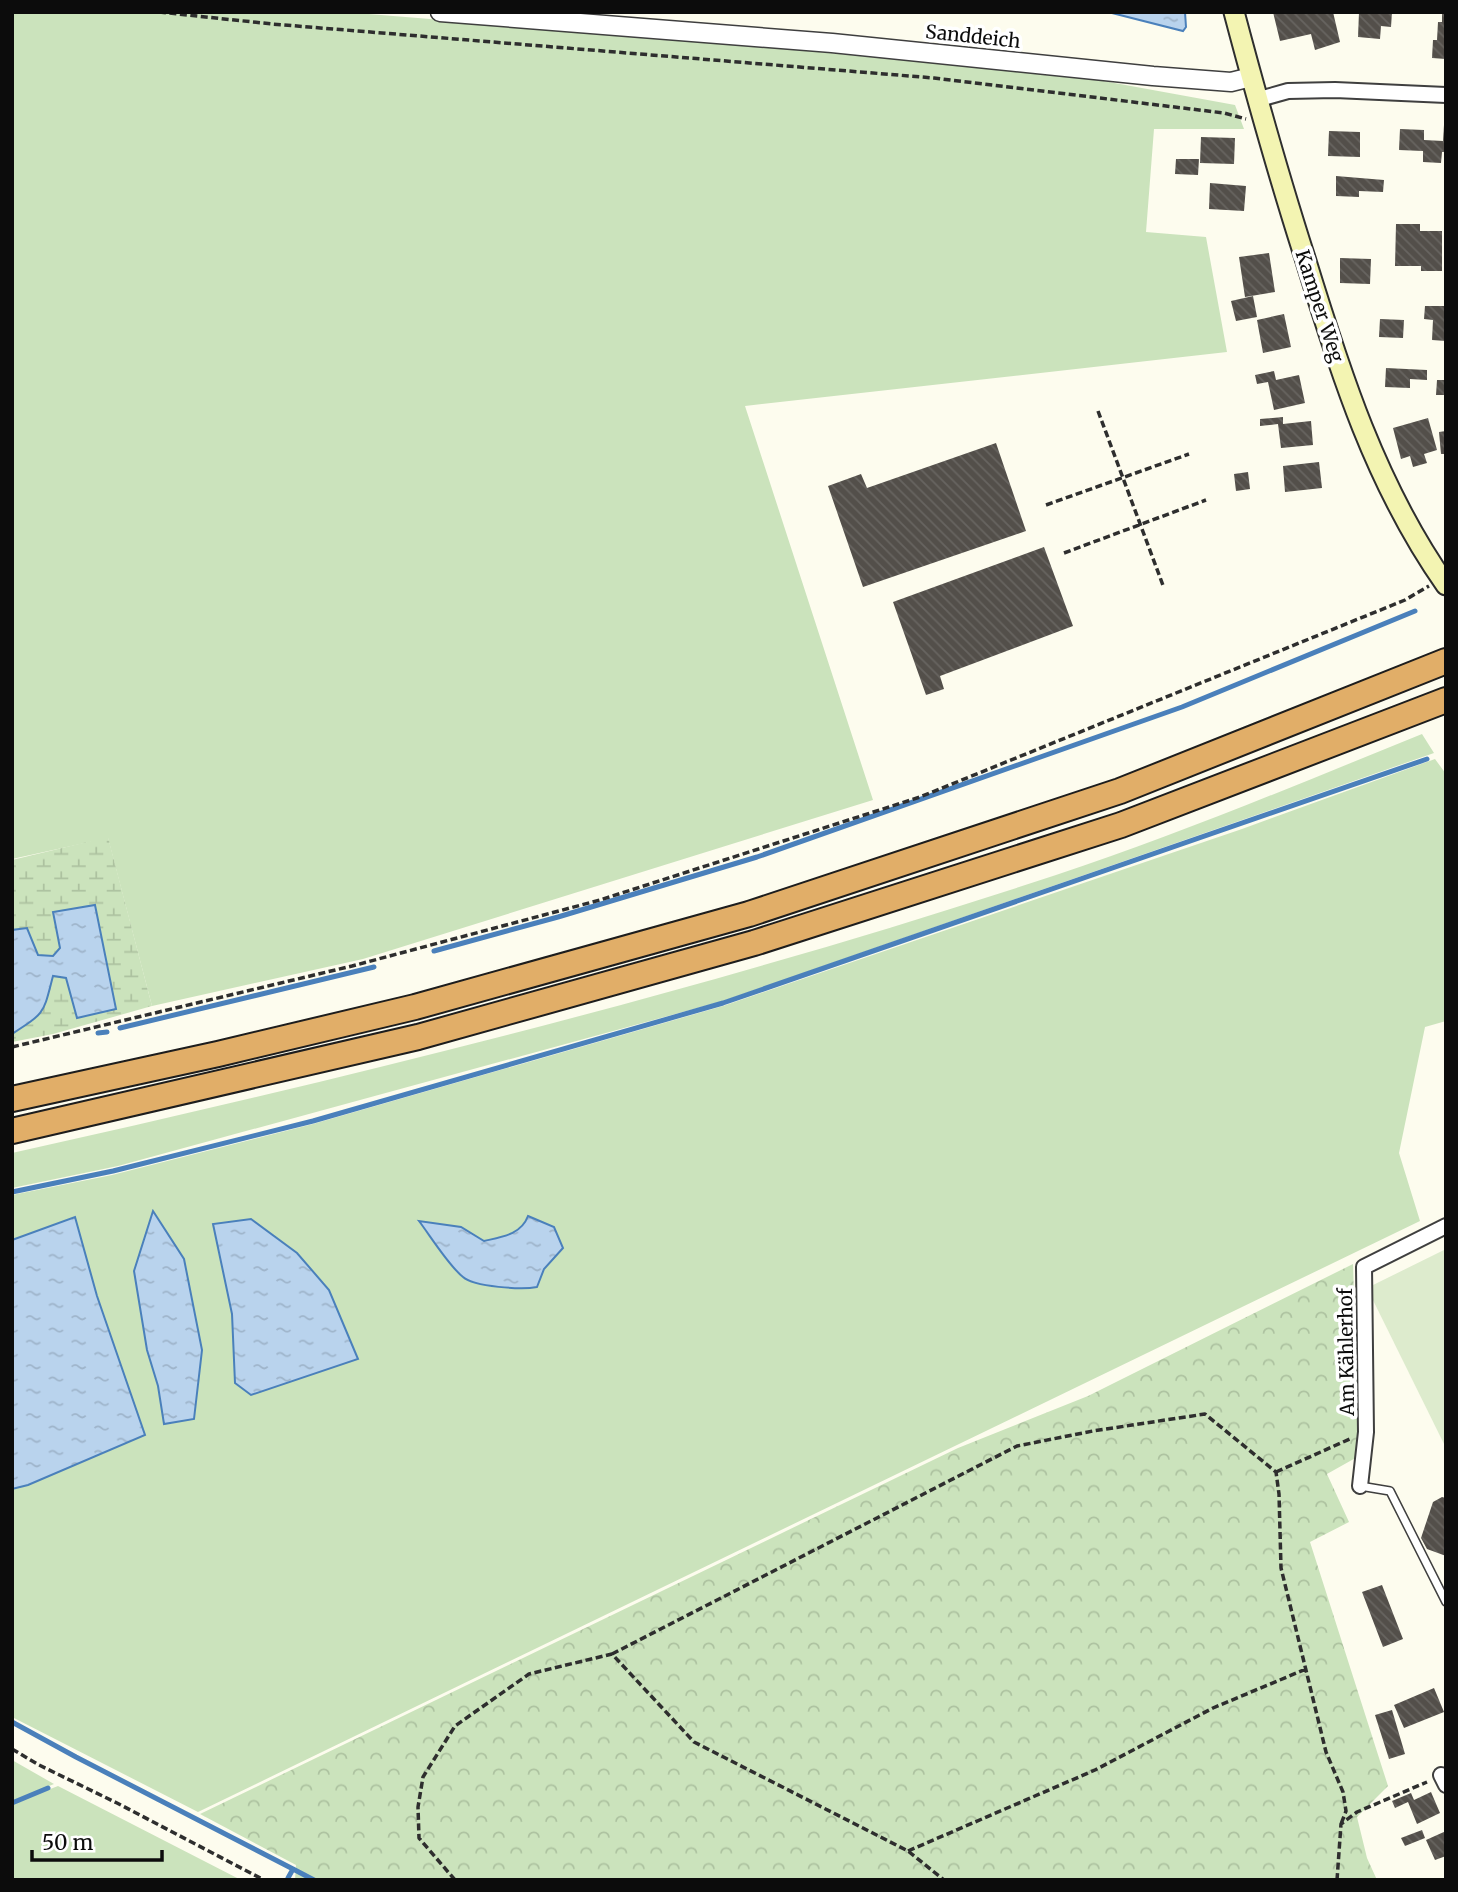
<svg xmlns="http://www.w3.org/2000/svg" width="1458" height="1892" font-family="Merriweather,serif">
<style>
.grass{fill:#cbe3bc;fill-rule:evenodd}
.wetland{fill:url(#wetland-marsh)}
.park{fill:url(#park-crowns)}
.pitch{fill:#ddebcd}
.water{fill:url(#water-ripples);stroke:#4a80bb;stroke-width:2}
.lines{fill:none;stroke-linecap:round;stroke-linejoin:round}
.stream{stroke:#4a80bb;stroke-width:5}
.building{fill:url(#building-back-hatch)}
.service-casing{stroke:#3f3f3f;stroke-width:10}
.minor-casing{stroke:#3f3f3f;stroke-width:18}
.tertiary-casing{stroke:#3f3f3f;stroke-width:21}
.secondary-casing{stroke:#2e2e2e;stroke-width:23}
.motorway-casing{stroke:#1d1d1d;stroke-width:28}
.path{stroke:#2e2e2e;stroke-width:3.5;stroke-dasharray:7 3.5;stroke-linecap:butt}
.service{stroke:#fff;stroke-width:7}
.minor{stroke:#fff;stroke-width:14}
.tertiary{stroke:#fff;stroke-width:18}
.secondary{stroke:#f3f4b2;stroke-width:19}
.motorway{stroke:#e1ae68;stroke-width:24}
.labels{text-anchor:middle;stroke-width:7;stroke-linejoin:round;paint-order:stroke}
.street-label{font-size:19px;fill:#0c0c0c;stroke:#fff}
</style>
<defs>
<pattern id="wetland-marsh" width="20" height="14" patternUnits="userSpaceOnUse" patternTransform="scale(1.75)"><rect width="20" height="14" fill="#cbe3bc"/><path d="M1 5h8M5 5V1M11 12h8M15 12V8" fill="none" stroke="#adc2a0"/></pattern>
<pattern id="park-crowns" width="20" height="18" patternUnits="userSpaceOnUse" patternTransform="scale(1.75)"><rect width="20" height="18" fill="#cbe3bc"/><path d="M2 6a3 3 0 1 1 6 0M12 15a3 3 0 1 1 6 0" fill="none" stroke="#adc2a0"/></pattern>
<pattern id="water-ripples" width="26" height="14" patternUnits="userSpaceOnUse" patternTransform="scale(1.75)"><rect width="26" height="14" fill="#b9d3ed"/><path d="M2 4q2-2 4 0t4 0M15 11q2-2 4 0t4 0" fill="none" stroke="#9eb4ca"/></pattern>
<pattern id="building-back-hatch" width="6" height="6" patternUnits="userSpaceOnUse" patternTransform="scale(1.75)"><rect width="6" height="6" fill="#534f4a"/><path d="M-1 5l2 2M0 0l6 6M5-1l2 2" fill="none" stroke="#676460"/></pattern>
</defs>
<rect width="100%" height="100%" fill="#fdfcee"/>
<!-- grass -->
<path class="grass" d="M 12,12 L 344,12 L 725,43 L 1087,78 L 1235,105 L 1244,129 L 1154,129 L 1146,232 L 1206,237 L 1227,352 L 745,406 L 873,800 L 363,959 L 152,1006 L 108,838 L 12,859 Z
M 1422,734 L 1434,753 L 723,1001 L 118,1166 L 12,1188 L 12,1153 C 363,1075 714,988 1056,875 C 1180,834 1301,783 1422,734 Z
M 1435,759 L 1446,774 L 1446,1021 L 1425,1027 L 1399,1153 L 1420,1221 L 198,1812 L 12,1717 L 12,1489 L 28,1485 L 97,1296 L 75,1217 L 12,1240 L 12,1195 L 112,1175 L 313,1124 L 723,1006 L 1242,829 ZM 528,1217 L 562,1248 L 544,1269 L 537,1287 C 520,1291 481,1287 465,1279 C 455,1274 428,1234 420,1222 L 461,1227 L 484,1241 C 502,1237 520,1235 528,1217 ZM 251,1219 L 235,1383 L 232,1314 L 213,1224 ZM 134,1271 L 194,1419 L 164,1424 L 158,1386 L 147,1350 Z
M 12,1760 L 54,1784 L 12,1801 Z
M 58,1786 L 241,1880 L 12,1880 L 12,1804 Z"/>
<!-- wetland -->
<path class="wetland" d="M 108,837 L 152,1006 L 53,1034 L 12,1042 L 12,1034 C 43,1014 45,1012 52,976 L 66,978 L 60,948 L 53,956 L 38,955 L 27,928 L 12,930 L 12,860 Z"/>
<!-- park -->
<path class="park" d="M 1353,1264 L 1359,1456 L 1327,1474 L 1349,1522 L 1310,1542 L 1388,1786 L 1357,1817 L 1367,1858 L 1377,1880 L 295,1880 L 296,1865 L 200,1814 L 958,1448 L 1088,1396 Z"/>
<!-- pitch -->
<path class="pitch" d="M 1446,1249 L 1446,1448 L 1367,1288 Z"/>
<!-- water -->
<path class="water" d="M 1108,12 L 1185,12 L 1186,27 L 1183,31 Z
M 95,905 L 116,1009 L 77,1018 L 66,978 L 53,976 C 43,1014 46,1012 12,1034 L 12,930 L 27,928 L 38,955 L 53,956 L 60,948 L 53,912 Z
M 153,1211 L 184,1259 L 202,1350 L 194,1419 L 164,1424 L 158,1386 L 147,1350 L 134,1271 Z
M 528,1216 L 554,1227 L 563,1248 L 544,1269 L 537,1287 C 522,1290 474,1287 463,1277 C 449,1266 431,1237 419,1221 L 461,1227 L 484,1241 C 501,1237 521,1235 528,1216 Z
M 75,1217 L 97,1296 L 145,1435 L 28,1485 L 12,1489 L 12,1240 Z
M 251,1219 L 297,1253 L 329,1290 L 358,1359 L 251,1395 L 235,1383 L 232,1314 L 213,1224 Z"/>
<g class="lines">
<!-- stream -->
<path class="stream" d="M 434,951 L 558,917 L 757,857 L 1182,707 L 1415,611
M 120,1028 L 374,967
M 98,1033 L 107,1032
M 12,1192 L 113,1171 L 313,1121 L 723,1003 L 1427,759
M 12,1722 L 76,1757 L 293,1869 L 288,1878
M 12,1803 L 48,1788
M 293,1869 L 314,1880"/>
</g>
<!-- building -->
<path class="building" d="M 1273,12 L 1333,12 L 1340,42 L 1315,50 L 1311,34 L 1280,41 Z
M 1359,12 L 1392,12 L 1391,27 L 1381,26 L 1380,39 L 1358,37 Z
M 1442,12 L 1446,12 L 1446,59 L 1432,58 L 1433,40 L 1437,40 L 1438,22 L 1442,22 Z
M 1444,125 L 1446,125 L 1446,152 L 1442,152 L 1441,163 L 1423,162 L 1423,151 L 1399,150 L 1400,129 L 1424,130 L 1424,140 L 1443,141 Z
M 1329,131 L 1360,132 L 1360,157 L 1328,156 Z
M 1201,137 L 1235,138 L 1234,164 L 1200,163 Z
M 1176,159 L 1199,159 L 1198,175 L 1175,174 Z
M 1336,176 L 1384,180 L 1383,192 L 1359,191 L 1359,197 L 1336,196 Z
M 1210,183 L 1246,186 L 1244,211 L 1209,209 Z
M 1396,224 L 1420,224 L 1420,231 L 1442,231 L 1442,271 L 1421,271 L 1421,266 L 1395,266 Z
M 1269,253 L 1275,292 L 1245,297 L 1239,257 Z
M 1340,258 L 1371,259 L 1370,284 L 1340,283 Z
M 1253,296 L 1257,317 L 1236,321 L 1231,301 Z
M 1425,306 L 1446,306 L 1446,341 L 1432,340 L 1433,320 L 1424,319 Z
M 1284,314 L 1291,347 L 1263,353 L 1257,320 Z
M 1380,319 L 1404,320 L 1403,338 L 1379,337 Z
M 1386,368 L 1427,370 L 1427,380 L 1410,379 L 1410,388 L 1385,387 Z
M 1274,371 L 1276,380 L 1299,375 L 1305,403 L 1274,410 L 1268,382 L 1257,384 L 1255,375 Z
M 1437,380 L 1446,380 L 1446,395 L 1436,395 Z
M 1283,417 L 1283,424 L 1311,421 L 1313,445 L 1281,448 L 1278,424 L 1260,426 L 1260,419 Z
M 1428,418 L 1437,450 L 1424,454 L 1427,463 L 1413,467 L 1410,456 L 1401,459 L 1393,428 Z
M 1446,431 L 1446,454 L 1441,454 L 1439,432 Z
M 996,443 L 1026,531 L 863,587 L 828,486 L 861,474 L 867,488 Z
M 1319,462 L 1322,488 L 1285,492 L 1283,466 Z
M 1248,472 L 1250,489 L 1236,491 L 1234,474 Z
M 1044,547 L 1073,626 L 940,676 L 944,689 L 926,695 L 893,602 Z
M 1442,1497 L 1446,1498 L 1446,1556 L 1427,1549 L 1421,1538 L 1433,1502 Z
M 1382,1585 L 1403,1639 L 1383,1647 L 1362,1592 Z
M 1434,1688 L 1444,1712 L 1404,1728 L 1394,1705 Z
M 1392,1710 L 1405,1754 L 1389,1759 L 1375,1715 Z
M 1431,1792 L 1440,1813 L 1417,1824 L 1408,1802 L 1395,1808 L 1392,1801 L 1411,1793 L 1414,1800 Z
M 1422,1830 L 1425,1838 L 1405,1846 L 1401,1838 Z
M 1446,1831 L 1446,1856 L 1435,1860 L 1426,1840 Z"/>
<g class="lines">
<!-- service casing -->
<g class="service-casing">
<path id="service" d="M 1360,1486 L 1390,1491 L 1446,1602"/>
</g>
<!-- minor casing -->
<g class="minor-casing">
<path id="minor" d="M 1256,100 L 1288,91 L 1335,90 L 1446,95
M 1360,1486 L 1366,1432 L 1364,1267 L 1446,1226
M 1441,1775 L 1446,1785"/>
</g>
<!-- tertiary casing -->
<g class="tertiary-casing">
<path id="tertiary" d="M 440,12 L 832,43 L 1153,76 L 1231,82 L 1251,77"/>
</g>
<!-- secondary casing -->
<g class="secondary-casing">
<path id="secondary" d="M 1234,12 C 1256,95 1279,177 1305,258 C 1340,372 1376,486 1446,585"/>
</g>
<!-- motorway casing -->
<g class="motorway-casing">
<path id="motorway" d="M 12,1099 L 218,1054 L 415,1007 L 749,914 L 1120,791 L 1446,661
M 12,1131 L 418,1037 L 754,943 L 1121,825 L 1446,700"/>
</g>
<!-- path -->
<path class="path" d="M 159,12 L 272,24 L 934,78 L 1224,113 L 1246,119
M 1098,411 L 1164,588
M 1046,505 L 1189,454
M 1064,553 L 1206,500
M 12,1047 L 352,966 L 600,900 L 920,797 L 1405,600 L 1429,586
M 1276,1472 L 1352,1438
M 612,1654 L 1017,1446 L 1093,1431 L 1205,1414 L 1276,1472 L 1279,1494 L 1281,1568 L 1326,1752 L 1343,1792 L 1346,1811 L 1341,1824
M 12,1749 L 39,1765 L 117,1803 L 264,1880
M 908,1851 L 1095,1770 L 1213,1708 L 1306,1669
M 455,1880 L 419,1838 L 418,1807 L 423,1777 L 455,1726 L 529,1674 L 612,1654 L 694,1742 L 908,1851 L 944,1880
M 1337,1880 L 1341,1824 L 1357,1812 L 1427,1782"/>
<!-- service -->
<use href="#service" class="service"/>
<!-- minor -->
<use href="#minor" class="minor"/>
<!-- tertiary -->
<use href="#tertiary" class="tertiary"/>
<!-- secondary -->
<use href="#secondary" class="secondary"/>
<!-- motorway -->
<use href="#motorway" class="motorway"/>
</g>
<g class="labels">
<!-- street labels -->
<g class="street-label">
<text transform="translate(973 36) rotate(6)" y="7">Sanddeich</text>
<text transform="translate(1320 306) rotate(72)" y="7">Kamper Weg</text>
<text transform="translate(1346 1352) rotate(-91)" y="7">Am Kählerhof</text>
</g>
</g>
<!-- border -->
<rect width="1458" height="1892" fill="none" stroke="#0c0c0c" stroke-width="28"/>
<!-- scale -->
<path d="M32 1850v10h130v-10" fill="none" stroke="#0c0c0c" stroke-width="3.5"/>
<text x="42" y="1850" font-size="21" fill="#0c0c0c" stroke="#ffffff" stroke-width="5" paint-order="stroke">50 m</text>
</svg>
